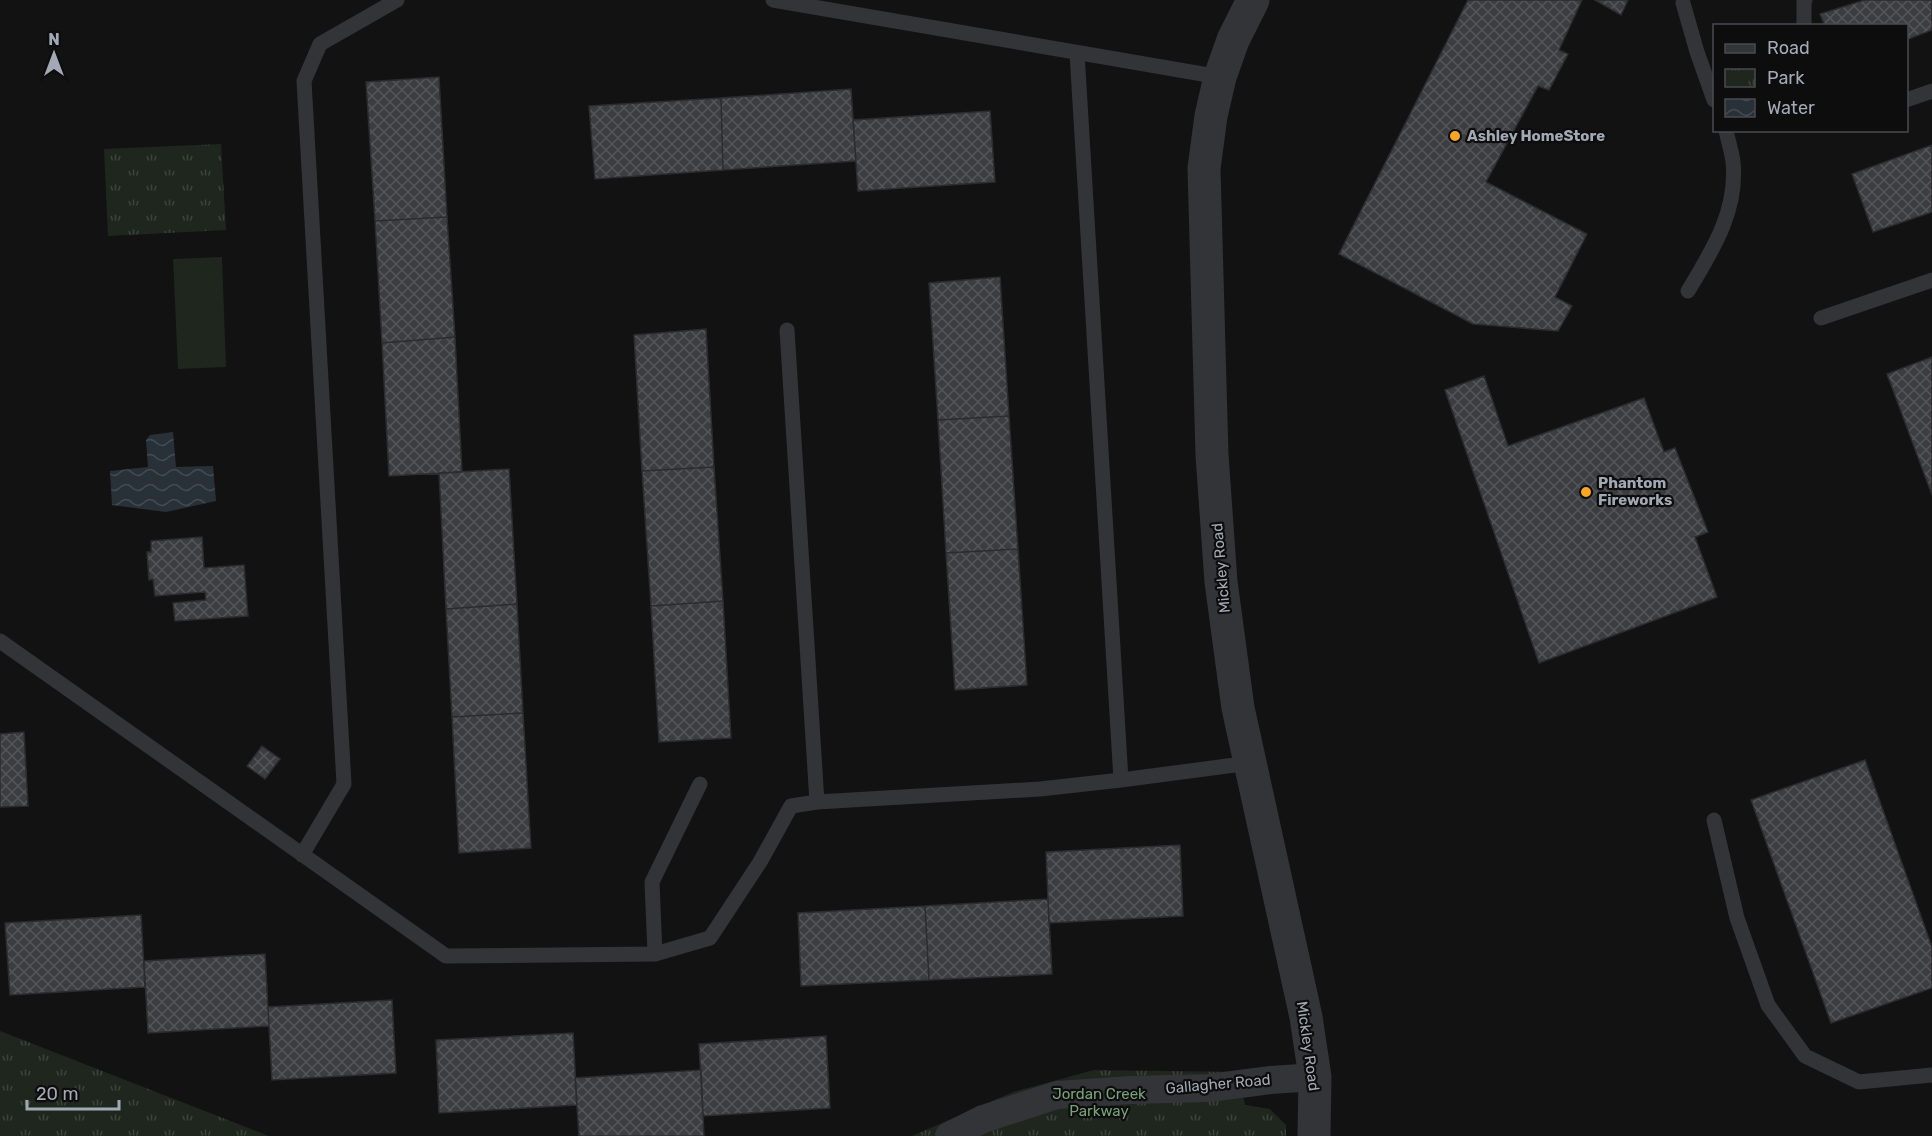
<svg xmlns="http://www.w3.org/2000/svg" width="1932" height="1136" font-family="Rubik,sans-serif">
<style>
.grass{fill:#1e261e}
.park{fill:url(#park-tufts)}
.water{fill:url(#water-waves)}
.building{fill:url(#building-cross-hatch);stroke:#2c2c2f;stroke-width:1.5}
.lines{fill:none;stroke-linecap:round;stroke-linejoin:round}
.service{stroke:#333438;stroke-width:15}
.minor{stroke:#333438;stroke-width:28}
.tertiary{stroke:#333438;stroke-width:33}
.poi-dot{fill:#f9a624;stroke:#0d0d0e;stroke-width:2}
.labels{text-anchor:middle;stroke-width:4.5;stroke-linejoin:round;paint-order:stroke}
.poi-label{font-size:15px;font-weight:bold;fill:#a2a9b5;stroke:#0d0d0e;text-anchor:start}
.street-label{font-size:15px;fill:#a2a9b5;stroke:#0d0d0e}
.park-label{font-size:15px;fill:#78a179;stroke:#0d0d0e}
</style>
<defs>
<pattern id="park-tufts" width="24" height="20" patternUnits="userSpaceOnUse" patternTransform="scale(1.5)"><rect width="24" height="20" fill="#1e261e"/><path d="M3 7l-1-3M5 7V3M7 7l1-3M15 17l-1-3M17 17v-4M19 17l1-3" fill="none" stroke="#3c433c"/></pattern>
<pattern id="water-waves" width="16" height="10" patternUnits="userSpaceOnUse" patternTransform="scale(1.5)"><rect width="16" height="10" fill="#283137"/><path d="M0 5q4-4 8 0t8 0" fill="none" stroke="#444c52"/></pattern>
<pattern id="building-cross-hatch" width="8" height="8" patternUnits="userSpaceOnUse" patternTransform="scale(1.5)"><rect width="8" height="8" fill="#3c3d41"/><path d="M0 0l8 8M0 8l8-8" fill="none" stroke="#55565a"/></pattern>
</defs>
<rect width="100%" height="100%" fill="#121213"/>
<!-- grass -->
<path class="grass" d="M 222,257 L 226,367 L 178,369 L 173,259 Z"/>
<!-- park -->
<path class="park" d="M 221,144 L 226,230 L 108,236 L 104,149 Z
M 0,1031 L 269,1136 L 0,1136 Z
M 1094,1070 L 1238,1072 L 1245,1105 L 1270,1109 L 1286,1125 L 1286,1136 L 912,1136 L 1013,1092 Z"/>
<!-- water -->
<path class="water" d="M 173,432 L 176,467 L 213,466 L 216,501 L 166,512 L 112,505 L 110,471 L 148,467 L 146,440 L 150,435 Z"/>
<!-- building -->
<path class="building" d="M 1468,0 L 1582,0 L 1559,50 L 1568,54 L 1549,90 L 1538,86 L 1486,182 L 1587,234 L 1555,297 L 1572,306 L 1558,331 L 1473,324 L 1339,254 Z
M 1595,0 L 1628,0 L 1621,15 Z
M 1865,0 L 1932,0 L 1932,30 L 1906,40 L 1906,26 L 1825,26 L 1820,14 Z
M 439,77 L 447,217 L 375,221 L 366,82 Z
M 851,89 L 856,161 L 723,170 L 721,98 Z
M 721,98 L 723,170 L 595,179 L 589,106 Z
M 990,111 L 995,182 L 858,191 L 853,120 Z
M 1932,145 L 1932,212 L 1873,232 L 1852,174 Z
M 447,217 L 455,337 L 382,343 L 375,221 Z
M 1000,277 L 1009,416 L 938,420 L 929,283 Z
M 706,329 L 714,467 L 642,471 L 634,335 Z
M 455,337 L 462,472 L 389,476 L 382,343 Z
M 1932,357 L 1932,495 L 1887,374 Z
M 1484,376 L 1508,446 L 1644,398 L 1664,452 L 1675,448 L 1708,532 L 1695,537 L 1717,597 L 1539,663 L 1445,390 Z
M 1009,416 L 1018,549 L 946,553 L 938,420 Z
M 714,467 L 723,601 L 651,606 L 642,471 Z
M 509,469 L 517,604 L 446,609 L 439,473 Z
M 202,537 L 204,568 L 244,565 L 248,616 L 175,621 L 173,603 L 206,600 L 205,592 L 155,596 L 153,579 L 149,580 L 147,552 L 151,552 L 151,541 Z
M 1018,549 L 1027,685 L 955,690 L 946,553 Z
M 723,601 L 731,738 L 659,742 L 651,606 Z
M 517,604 L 523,713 L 452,717 L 446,609 Z
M 523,713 L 531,848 L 459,853 L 452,717 Z
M 24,732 L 28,806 L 0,807 L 0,734 Z
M 262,746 L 280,759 L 265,779 L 247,766 Z
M 1865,760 L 1932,947 L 1932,988 L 1831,1023 L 1751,800 Z
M 1180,845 L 1183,916 L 1049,923 L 1046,852 Z
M 1048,899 L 1052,974 L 929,980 L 925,906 Z
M 925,906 L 929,980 L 801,986 L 798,913 Z
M 141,915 L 145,987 L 10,995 L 5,923 Z
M 265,954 L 269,1026 L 148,1033 L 144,961 Z
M 392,1000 L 396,1073 L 272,1080 L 268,1007 Z
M 573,1033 L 577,1105 L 439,1113 L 436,1040 Z
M 826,1036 L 830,1108 L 703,1116 L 699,1044 Z
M 701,1070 L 704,1136 L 579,1136 L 575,1078 Z"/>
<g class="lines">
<!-- service -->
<path class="service" d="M 773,0 L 1220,77
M 1683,3 L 1697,52 L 1714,100
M 1804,26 L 1804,2 L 1805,0
M 1077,53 L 1121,780
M 1906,100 L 1932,91
M 1688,291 C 1712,251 1738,211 1733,162 C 1732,152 1728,141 1726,130
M 1821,318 L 1932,280
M 787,330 L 817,802
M 0,641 L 446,956 L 655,954 L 710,938 L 760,862 L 791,806 L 817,802 L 1040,789 L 1121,780 L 1250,763
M 1714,820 L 1737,918 L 1768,1005 L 1805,1056 L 1859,1082 L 1932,1075
M 302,855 L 344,784 L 304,81 L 320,44 L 397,0
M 655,954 L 652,882 L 700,784"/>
<!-- minor -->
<path class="minor" d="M 949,1136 L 983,1119 L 1057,1095 L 1131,1090 L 1209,1088 L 1271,1080 L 1315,1077"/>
<!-- tertiary -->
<path class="tertiary" d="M 1253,0 L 1233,40 L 1220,77 L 1211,116 L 1204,168 L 1212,455 L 1221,582 L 1238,708 L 1306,1017 L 1315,1077 L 1314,1136"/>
</g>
<!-- markers -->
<g class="poi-dot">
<circle cx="1455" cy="136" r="6"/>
<circle cx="1586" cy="492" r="6"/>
</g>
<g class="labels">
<!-- poi labels -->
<g class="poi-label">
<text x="1467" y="141">Ashley HomeStore</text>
<text x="1598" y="488">Phantom<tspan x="1598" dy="17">Fireworks</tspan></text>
</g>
<!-- street labels -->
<g class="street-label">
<text transform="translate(1221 568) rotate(-95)" y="5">Mickley Road</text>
<text transform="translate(1308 1046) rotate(82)" y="5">Mickley Road</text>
<text transform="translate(1218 1084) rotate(-5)" y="5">Gallagher Road</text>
</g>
<!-- park labels -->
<g class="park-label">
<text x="1099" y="1099">Jordan Creek<tspan x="1099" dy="17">Parkway</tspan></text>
</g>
</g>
<!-- legend -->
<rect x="1713" y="24" width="195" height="108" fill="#0d0d0e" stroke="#494b51" stroke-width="1.5"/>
<rect x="1725" y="44" width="30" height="9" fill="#333438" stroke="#494b51" stroke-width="1.5"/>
<text x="1767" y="54" font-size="18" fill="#a2a9b5">Road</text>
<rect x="1725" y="69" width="30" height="18" fill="url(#park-tufts)" stroke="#494b51" stroke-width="1.5"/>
<text x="1767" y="84" font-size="18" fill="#a2a9b5">Park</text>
<rect x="1725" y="99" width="30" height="18" fill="url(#water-waves)" stroke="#494b51" stroke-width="1.5"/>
<text x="1767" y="114" font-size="18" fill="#a2a9b5">Water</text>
<!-- north arrow -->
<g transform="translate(54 54)" stroke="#0d0d0e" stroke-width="4.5" paint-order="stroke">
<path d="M0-4.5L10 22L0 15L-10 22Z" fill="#a2a9b5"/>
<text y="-9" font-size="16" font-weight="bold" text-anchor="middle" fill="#a2a9b5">N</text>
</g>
<!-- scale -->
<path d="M27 1100v9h92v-9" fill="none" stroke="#a2a9b5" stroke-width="3"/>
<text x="36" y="1100" font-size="18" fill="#a2a9b5" stroke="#0d0d0e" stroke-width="4.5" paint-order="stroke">20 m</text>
</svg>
